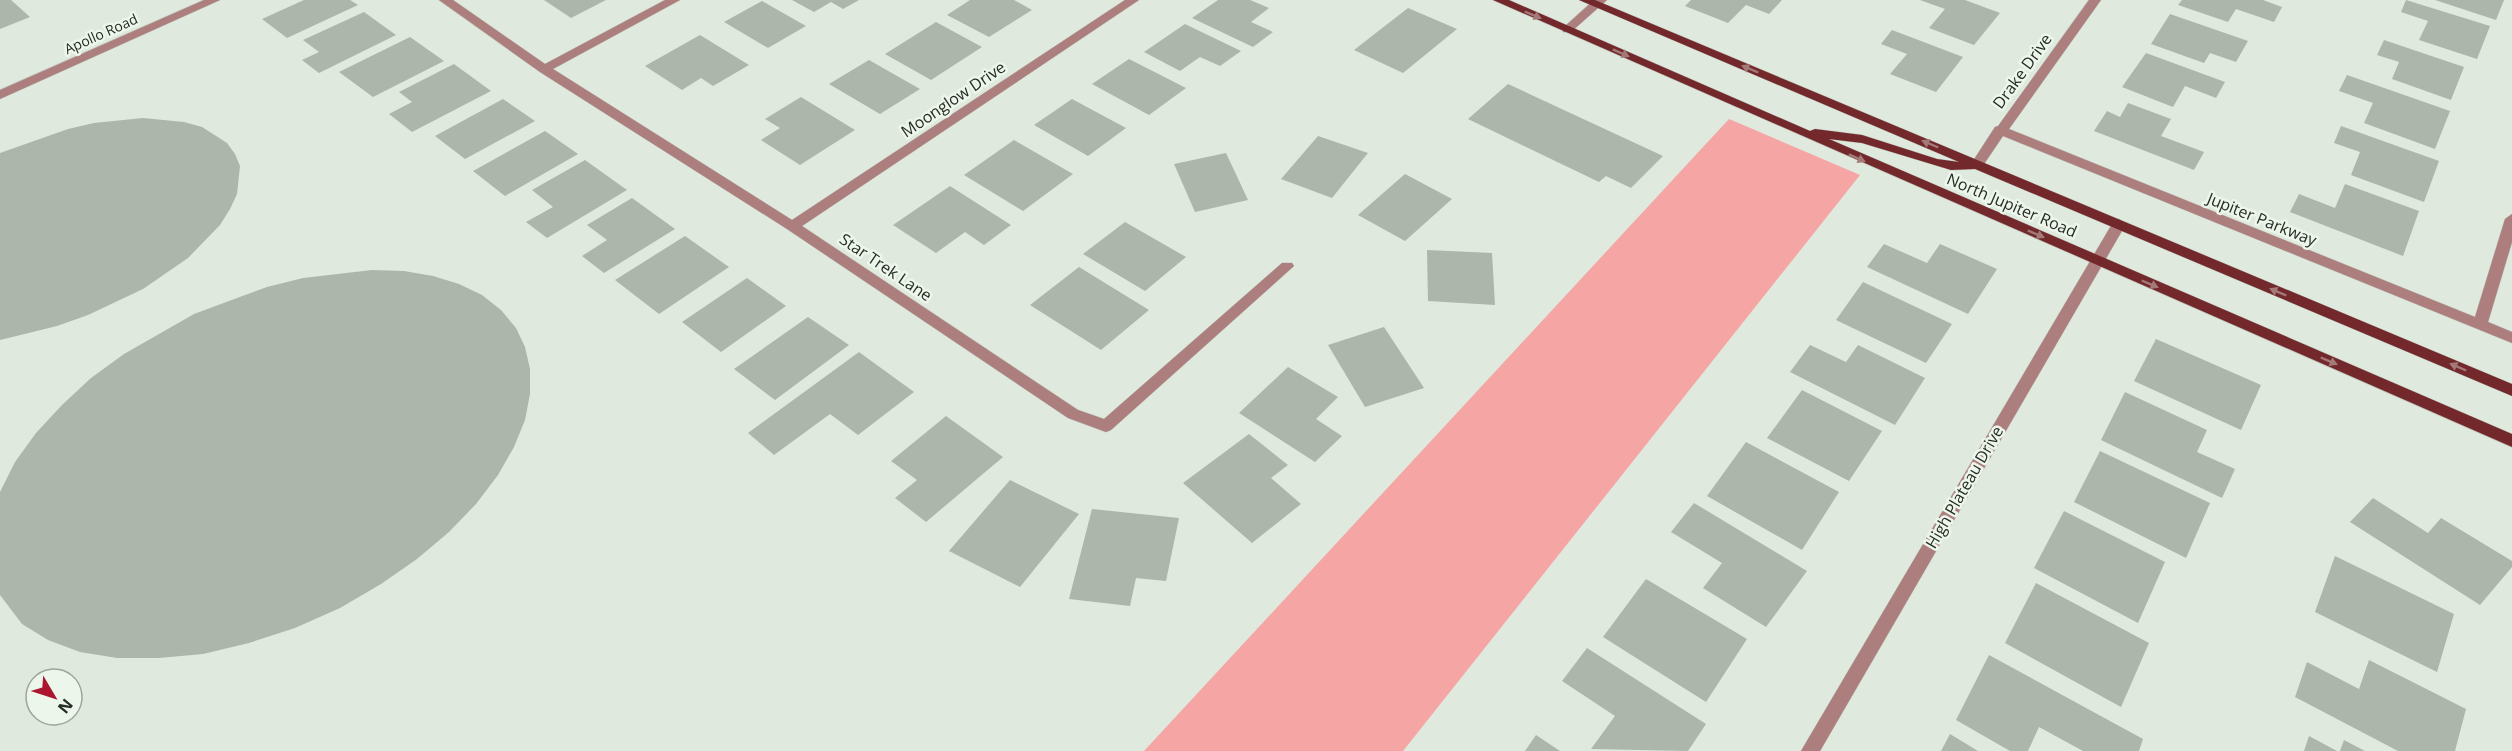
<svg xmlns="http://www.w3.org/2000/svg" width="2512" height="751" font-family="'Open Sans',sans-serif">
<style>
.green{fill:#f4a5a4}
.building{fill:#acb6aa}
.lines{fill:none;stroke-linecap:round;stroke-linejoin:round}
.minor-casing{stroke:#bec7bc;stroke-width:1}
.major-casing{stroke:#bec7bc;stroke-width:1}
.minor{fill:#ac7f7e;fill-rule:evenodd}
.major{fill:#73282c;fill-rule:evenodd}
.oneway{fill:#a37a78}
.labels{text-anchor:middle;stroke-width:5;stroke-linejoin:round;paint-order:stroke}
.far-street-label{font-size:14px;fill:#282c27;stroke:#ecf6ea}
.street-label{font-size:16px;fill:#282c27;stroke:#ecf6ea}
</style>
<rect width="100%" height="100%" fill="#dfe9dd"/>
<!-- green -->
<path class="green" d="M 1729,119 L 1860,175 L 1403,751 L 1144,751 Z"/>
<!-- building -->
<path class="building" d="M 0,0 L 11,0 L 30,17 L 0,29 Z
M 304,0 L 350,0 L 358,5 L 287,38 L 262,19 Z
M 544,0 L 606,0 L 571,18 Z
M 792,0 L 859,0 L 843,9 L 831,2 L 814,12 Z
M 970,0 L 1014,0 L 1032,10 L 989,37 L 947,15 Z
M 1218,0 L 1250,0 L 1269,8 L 1251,22 L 1273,32 L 1253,47 L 1192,18 Z
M 1691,0 L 1782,0 L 1769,14 L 1746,5 L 1728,23 L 1685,6 Z
M 1920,0 L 1965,0 L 2000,13 L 1974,45 L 1929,28 L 1945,9 Z
M 2182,0 L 2263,0 L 2282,7 L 2274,22 L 2236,9 L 2228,22 L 2178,5 Z
M 2406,0 L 2490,26 L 2477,59 L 2419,40 L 2428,21 L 2401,12 Z
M 2435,0 L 2504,0 L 2496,20 Z
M 762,1 L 806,26 L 768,48 L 724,22 Z
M 1408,8 L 1457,29 L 1403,73 L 1354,50 Z
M 364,12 L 396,35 L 319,73 L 302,60 L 319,52 L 303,40 Z
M 2170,14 L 2248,41 L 2236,62 L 2210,53 L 2204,63 L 2151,44 Z
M 936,22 L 982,47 L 931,80 L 885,54 Z
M 1185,24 L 1241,51 L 1220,66 L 1200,57 L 1180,71 L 1144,52 Z
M 1892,30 L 1963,57 L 1936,92 L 1890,74 L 1907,54 L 1881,44 Z
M 700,35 L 749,65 L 713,86 L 701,78 L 682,90 L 645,66 Z
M 410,37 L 444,61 L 373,97 L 339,72 Z
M 2384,40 L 2464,67 L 2451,100 L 2392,79 L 2399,62 L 2377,55 Z
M 2146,53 L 2225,82 L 2216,98 L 2185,86 L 2173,107 L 2122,87 Z
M 1129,59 L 1186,88 L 1149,115 L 1092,84 Z
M 869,60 L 920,89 L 880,114 L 829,84 Z
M 454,64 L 491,91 L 412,132 L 389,114 L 412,102 L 399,92 Z
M 2347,75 L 2450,111 L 2435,149 L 2364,123 L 2373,103 L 2339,91 Z
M 1508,84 L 1663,156 L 1631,188 L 1606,176 L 1599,182 L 1468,119 Z
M 801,97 L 855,130 L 800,165 L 761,140 L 780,128 L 765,119 Z
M 503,99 L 535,121 L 465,159 L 435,136 Z
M 1072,99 L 1126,128 L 1088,156 L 1034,125 Z
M 2128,103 L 2171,119 L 2161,136 L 2204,152 L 2194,170 L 2094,131 L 2107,111 L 2120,117 Z
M 143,118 L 184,122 L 202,127 L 227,143 L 235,154 L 240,166 L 237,194 L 230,209 L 220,225 L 188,258 L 143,289 L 88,315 L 57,326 L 0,340 L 0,153 L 68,129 L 94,123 Z
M 2341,126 L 2439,161 L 2424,202 L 2351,175 L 2360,152 L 2334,143 Z
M 545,131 L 578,154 L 505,196 L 473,171 Z
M 1318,136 L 1368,153 L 1332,198 L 1281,179 Z
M 1014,140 L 1073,174 L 1023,211 L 964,175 Z
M 1226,153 L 1248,200 L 1195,212 L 1174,164 Z
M 585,160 L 627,190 L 547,238 L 526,222 L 553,207 L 532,190 Z
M 1405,174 L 1452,199 L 1405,241 L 1358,215 Z
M 2345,184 L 2419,211 L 2403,256 L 2290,212 L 2299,194 L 2335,208 Z
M 950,186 L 1011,225 L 984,245 L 965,232 L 936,253 L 893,225 Z
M 632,198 L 675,229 L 604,273 L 582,256 L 607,240 L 587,225 Z
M 1125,222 L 1186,257 L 1145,291 L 1083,254 Z
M 685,236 L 729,267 L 659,314 L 615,280 Z
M 1884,244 L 1927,263 L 1940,244 L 1997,269 L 1968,314 L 1867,267 Z
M 1427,250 L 1492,253 L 1495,305 L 1428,301 Z
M 1079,267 L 1149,310 L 1101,350 L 1030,305 Z
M 372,270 L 404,271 L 433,276 L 459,284 L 482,295 L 501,310 L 516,328 L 525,347 L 530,369 L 530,394 L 525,420 L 514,447 L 498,475 L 476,504 L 449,532 L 417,559 L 381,584 L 340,608 L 295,628 L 249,643 L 203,654 L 159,658 L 117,658 L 80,652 L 48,640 L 22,624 L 0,595 L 0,492 L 15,462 L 36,433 L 62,405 L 91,378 L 124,354 L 194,314 L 267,287 L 303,278 Z
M 747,278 L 786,306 L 721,352 L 682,322 Z
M 1863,282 L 1952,324 L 1926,363 L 1836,320 Z
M 808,317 L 849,345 L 775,400 L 734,369 Z
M 1384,327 L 1424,388 L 1365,407 L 1328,345 Z
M 2156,339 L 2261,385 L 2241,430 L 2134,381 Z
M 1810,345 L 1846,362 L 1858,345 L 1925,378 L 1895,425 L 1790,372 Z
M 859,352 L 914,392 L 858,435 L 830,414 L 774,455 L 748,433 Z
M 1288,367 L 1338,397 L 1316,419 L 1342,436 L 1315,462 L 1239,413 Z
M 1802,390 L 1882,431 L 1849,481 L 1767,438 Z
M 2125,392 L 2207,430 L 2197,452 L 2235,469 L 2222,498 L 2101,440 Z
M 946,416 L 1003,457 L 926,522 L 895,498 L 917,480 L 891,461 Z
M 1249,434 L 1288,465 L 1271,478 L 1301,504 L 1252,543 L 1183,483 Z
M 1746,442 L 1839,492 L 1802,550 L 1707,496 Z
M 2100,451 L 2210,503 L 2186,558 L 2074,502 Z
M 1010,480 L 1079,514 L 1020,587 L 949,551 Z
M 2373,498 L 2428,533 L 2441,518 L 2512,561 L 2512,567 L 2480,605 L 2350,522 Z
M 1694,503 L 1807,571 L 1766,627 L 1703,588 L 1722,563 L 1671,532 Z
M 1092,509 L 1179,518 L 1166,581 L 1136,578 L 1130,606 L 1069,599 Z
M 2064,511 L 2165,562 L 2138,623 L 2034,568 Z
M 2335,556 L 2454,614 L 2437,672 L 2315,612 Z
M 1646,579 L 1747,639 L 1706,702 L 1603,637 Z
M 2036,583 L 2149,643 L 2121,707 L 2005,643 Z
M 1587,648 L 1706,724 L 1688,751 L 1591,749 L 1615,716 L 1562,681 Z
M 1989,655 L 2143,739 L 2139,751 L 2083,751 L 2039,727 L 2028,751 L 2010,751 L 1956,720 Z
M 2369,660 L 2466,709 L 2455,751 L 2398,751 L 2295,697 L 2307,662 L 2359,689 Z
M 1950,734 L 1978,751 L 1941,751 Z
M 1536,735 L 1560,751 L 1525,751 Z
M 2309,736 L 2337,751 L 2304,751 Z
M 2344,740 L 2365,751 L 2340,751 Z"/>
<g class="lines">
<!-- minor casing -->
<g class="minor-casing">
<path id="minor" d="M 204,0 L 220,0 L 0,99 L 0,90 Z
M 439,0 L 453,0 L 545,64 L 665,0 L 680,0 L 553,69 L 792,220 L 1125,0 L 1139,0 L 802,226 L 1078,410 L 1104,419 L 1282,263 L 1292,263 L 1294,266 L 1111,430 L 1106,432 L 1068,418 L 787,229 L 540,72 Z
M 1594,0 L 1607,0 L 1571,32 L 1563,32 L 1563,28 Z
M 2089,0 L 2101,0 L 2009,129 L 2475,317 L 2505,219 L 2512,214 L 2512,242 L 2488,322 L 2512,332 L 2512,343 L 2003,136 L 1982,167 L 1972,167 L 1971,164 L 1995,127 L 1998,126 Z
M 2119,219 L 2126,224 L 1820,751 L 1801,751 L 2112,224 Z"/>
</g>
<!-- major casing -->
<g class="major-casing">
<path id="major" d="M 1493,0 L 1509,0 L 1810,131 L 1815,129 L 1862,135 L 1937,159 L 1959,162 L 1579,0 L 1595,0 L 2512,384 L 2512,396 L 1975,169 L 1951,170 L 1862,143 L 1829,139 L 2512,434 L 2512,447 Z"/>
</g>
<!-- minor -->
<use href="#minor" class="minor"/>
<!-- major -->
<use href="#major" class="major"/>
</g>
<!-- one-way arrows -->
<defs><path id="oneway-solid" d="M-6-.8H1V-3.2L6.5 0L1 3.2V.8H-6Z" transform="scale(1.5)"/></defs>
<g class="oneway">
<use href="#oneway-solid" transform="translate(1533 15) rotate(23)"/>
<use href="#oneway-solid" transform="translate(1621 53) rotate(24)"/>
<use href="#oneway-solid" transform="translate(1750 69) rotate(-157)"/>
<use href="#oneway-solid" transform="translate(1930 144) rotate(-157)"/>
<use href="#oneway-solid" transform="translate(1857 158) rotate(24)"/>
<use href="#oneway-solid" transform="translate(2036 234) rotate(23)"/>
<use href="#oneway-solid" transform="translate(2150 284) rotate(23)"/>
<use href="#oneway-solid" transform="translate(2278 292) rotate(-157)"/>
<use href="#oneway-solid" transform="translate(2329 361) rotate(23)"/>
<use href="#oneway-solid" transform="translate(2458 367) rotate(-157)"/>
</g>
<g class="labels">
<!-- far-street labels -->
<g class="far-street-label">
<text transform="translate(101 34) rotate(-24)" y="5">Apollo Road</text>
</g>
<!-- street labels -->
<g class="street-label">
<text transform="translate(2022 71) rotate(-54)" y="6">Drake Drive</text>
<text transform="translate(953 99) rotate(-34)" y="6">Moonglow Drive</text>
<text transform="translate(2012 205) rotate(23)" y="6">North Jupiter Road</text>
<text transform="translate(2262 219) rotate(22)" y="6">Jupiter Parkway</text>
<text transform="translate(886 267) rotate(34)" y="6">Star Trek Lane</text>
<text transform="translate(1964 487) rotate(-60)" y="6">High Plateau Drive</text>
</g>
</g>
<!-- north arrow -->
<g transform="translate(54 697) rotate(129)"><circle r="28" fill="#ecf6ea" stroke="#9ea59c" stroke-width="1.5"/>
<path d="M0-4.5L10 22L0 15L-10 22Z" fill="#ab152e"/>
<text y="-9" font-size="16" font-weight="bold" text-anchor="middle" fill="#282c27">N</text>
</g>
</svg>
